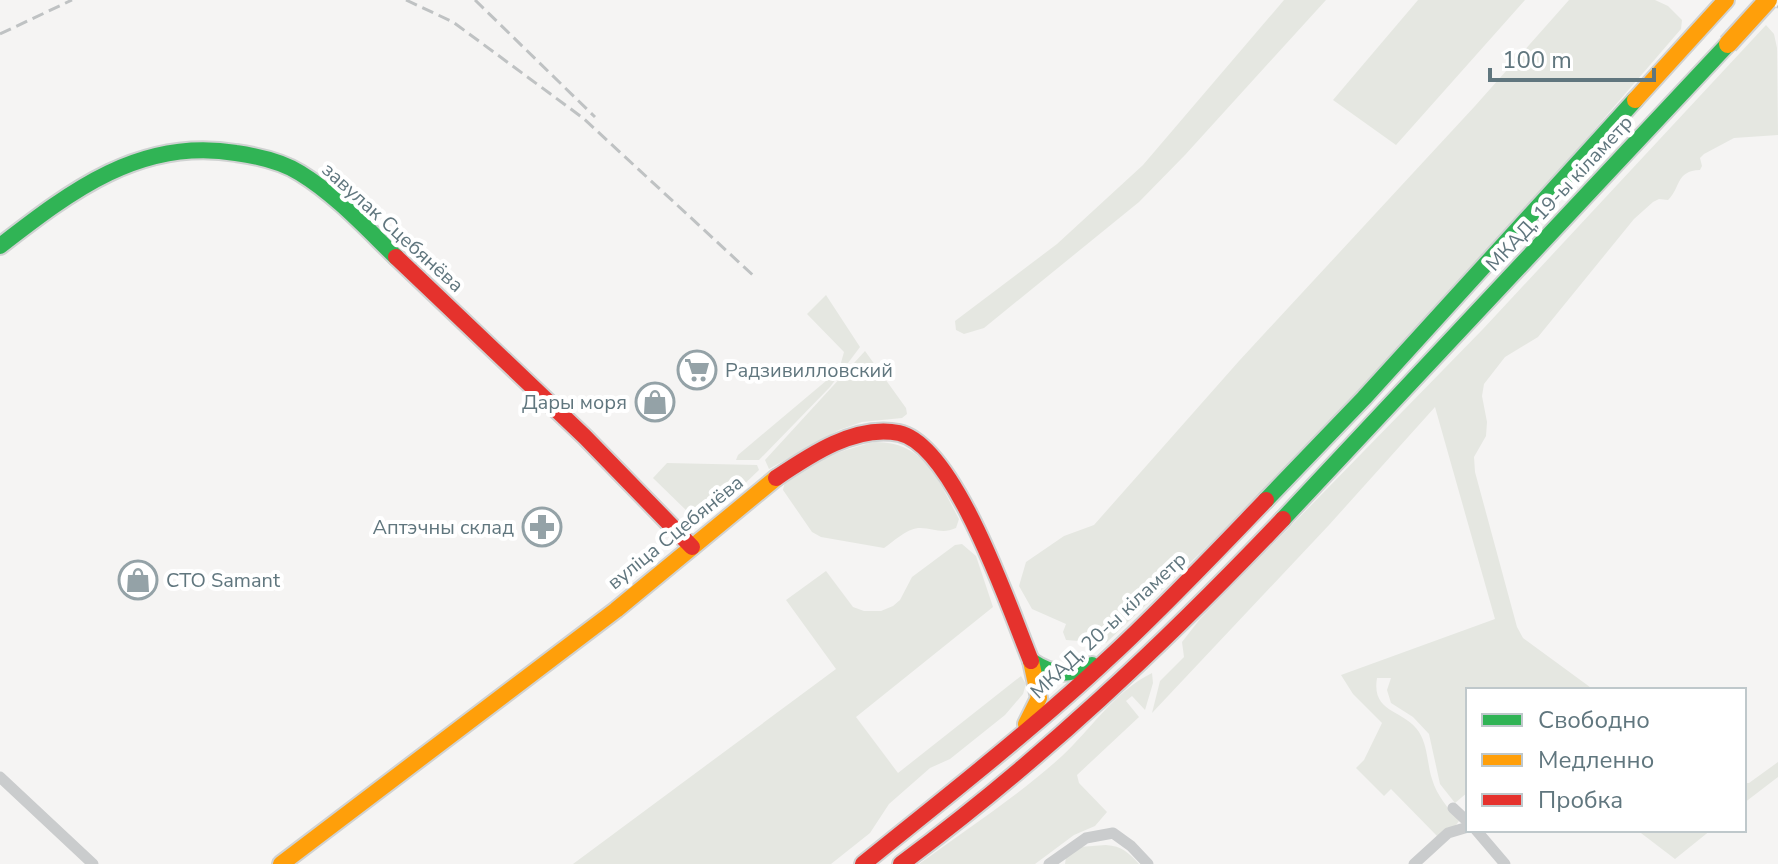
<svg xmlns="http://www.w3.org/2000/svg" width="1778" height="864" font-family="'Nunito Sans',sans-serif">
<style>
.green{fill:#e5e7e1}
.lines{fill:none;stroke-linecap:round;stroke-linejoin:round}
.fast-casing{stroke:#d0d2d2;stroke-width:20}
.slow-casing{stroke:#d0d2d2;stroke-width:20}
.jam-casing{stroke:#d0d2d2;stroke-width:20}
.street{stroke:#cacccd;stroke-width:11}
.fast{stroke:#30b455;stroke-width:16}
.slow{stroke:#ff9f0a;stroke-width:16}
.jam{stroke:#e5322d;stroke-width:16}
.rail{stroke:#bfc2c3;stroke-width:3;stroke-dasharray:12 6;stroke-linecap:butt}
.slow-bridge-casing{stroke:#d0d1d1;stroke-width:22;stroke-linecap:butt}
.slow-bridge{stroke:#ff9f0a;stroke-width:18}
.labels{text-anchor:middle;stroke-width:8;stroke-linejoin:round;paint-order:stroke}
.street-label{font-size:20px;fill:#60767e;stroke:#fff}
.poi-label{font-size:20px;fill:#60767e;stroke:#fff;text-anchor:start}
</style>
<rect width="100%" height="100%" fill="#f5f4f3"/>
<!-- green -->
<path class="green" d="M 1284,0 L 1326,0 L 1185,155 L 1139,202 L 984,328 L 964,334 L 956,330 L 955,321 L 1057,244 L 1143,165 Z
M 1418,0 L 1525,0 L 1396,145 L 1333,100 Z
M 1569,0 L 1655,0 L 1668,6 L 1682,20 L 1681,29 L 1489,252 L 1263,493 L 1106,643 L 1066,640 L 1063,632 L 1066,624 L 1032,609 L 1019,586 L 1026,562 L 1064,536 L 1094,525 L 1239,361 L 1475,106 Z
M 1766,25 L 1774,34 L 1777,48 L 1778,135 L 1734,138 L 1704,154 L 1700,158 L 1702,166 L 1700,170 C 1675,171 1681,188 1668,200 L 1659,199 L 1653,202 L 1634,219 L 1538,337 L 1505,357 L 1484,384 L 1482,396 L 1487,422 L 1486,436 L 1474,457 L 1475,472 L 1517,627 L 1523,638 L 1594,690 L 1468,690 L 1468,792 L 1455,803 L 1440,784 L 1429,734 L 1413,717 L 1391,703 L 1387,690 L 1391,678 L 1377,678 C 1371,714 1404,709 1419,732 C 1428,746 1427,764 1432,779 C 1437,796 1448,808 1459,821 L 1456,825 L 1437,836 L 1391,789 L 1384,796 L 1356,768 L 1364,760 L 1382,723 L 1353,694 L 1341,675 L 1495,619 L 1435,407 L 1329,525 L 1152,713 L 1160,681 L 1184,657 L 1182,642 L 1200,619 L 1483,329 Z
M 826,295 L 860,347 L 830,387 L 759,460 L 736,460 L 738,455 L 839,370 L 844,352 L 807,314 Z
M 865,351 L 906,408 L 907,414 L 902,418 L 862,422 L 839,430 L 769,469 L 765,460 Z
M 874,442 C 925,441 938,480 959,519 L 956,528 C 941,535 932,527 918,528 C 906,529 893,542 884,548 L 821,537 L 812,532 L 783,490 L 785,481 C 804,461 848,449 874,442 Z
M 667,463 L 757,465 L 759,470 C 741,486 716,518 690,514 L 653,478 Z
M 962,544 L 976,556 L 993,607 L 856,717 L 898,773 L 1021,676 L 1026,684 L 1023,694 L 1005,715 L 950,759 L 930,768 L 889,804 L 870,833 L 831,864 L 573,864 L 836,669 L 786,600 L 826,571 L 853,607 L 864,611 L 881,611 L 893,606 L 900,600 L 912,577 L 955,545 Z
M 1152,673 L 1153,683 L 1145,710 L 1132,696 L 1126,701 L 1139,717 L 1077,775 L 1079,783 L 1107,812 L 1095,826 L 1074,835 L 1035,864 L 919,864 C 967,829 1018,796 1062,756 C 1092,728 1114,692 1152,673 Z
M 1778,762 L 1778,777 L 1744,803 L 1744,783 L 1749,783 Z
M 1637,830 L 1711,830 L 1675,859 Z
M 1106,845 C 1122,846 1129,853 1139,864 L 1065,864 L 1066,857 L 1079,847 Z"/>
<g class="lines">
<!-- fast casing -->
<g class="fast-casing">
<path id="fast" d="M 0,246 C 71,191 141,137 236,153 C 257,156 281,161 300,173 C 336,195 366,228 396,257
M 1266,500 L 1364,398 L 1635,100
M 1283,519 L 1728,44
M 1031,661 C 1054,676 1067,676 1092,665"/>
</g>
<!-- slow casing -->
<g class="slow-casing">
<path id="slow" d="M 1635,100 L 1726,0
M 1026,724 L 1039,698 L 1031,661
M 281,864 L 616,610 L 776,478"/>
</g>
<!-- jam casing -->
<g class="jam-casing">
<path id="jam" d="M 396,257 L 585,437 L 692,547
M 776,478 C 810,455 856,424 899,433 C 955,445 1010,610 1031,661
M 863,864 C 947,796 1032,730 1111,656 C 1165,606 1215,553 1266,500
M 901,864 C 1040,761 1164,644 1283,519"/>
</g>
<!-- street -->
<path class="street" d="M 0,777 L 93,864
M 1453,808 L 1468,822
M 1476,830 L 1505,864
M 1049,864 L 1086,838 L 1113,833 L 1131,846 L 1148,864
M 1414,864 L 1448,833 L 1468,827"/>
<!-- fast -->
<use href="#fast" class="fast"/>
<!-- slow -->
<use href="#slow" class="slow"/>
<!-- jam -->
<use href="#jam" class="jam"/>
<!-- rail -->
<path class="rail" d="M 406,0 L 453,22 L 583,118 L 756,278
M 475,0 L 595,117
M 1760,0 L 1778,7
M 0,34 L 72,0"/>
<!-- slow-bridge casing -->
<g class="slow-bridge-casing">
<path id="slow-bridge" d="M 1728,44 L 1768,0"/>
</g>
<!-- slow-bridge -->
<use href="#slow-bridge" class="slow-bridge"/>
</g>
<!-- icons -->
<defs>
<g id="supermarket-ring" transform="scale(2)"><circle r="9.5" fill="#fff" stroke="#94a2a7" stroke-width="1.5"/><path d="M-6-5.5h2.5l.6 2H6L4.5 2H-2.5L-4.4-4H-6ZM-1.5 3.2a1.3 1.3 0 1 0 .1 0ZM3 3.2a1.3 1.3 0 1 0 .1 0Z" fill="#94a2a7"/></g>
<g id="shop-ring" transform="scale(2)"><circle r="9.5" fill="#fff" stroke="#94a2a7" stroke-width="1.5"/><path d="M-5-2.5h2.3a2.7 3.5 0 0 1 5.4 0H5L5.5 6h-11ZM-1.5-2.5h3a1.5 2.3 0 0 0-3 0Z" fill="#94a2a7"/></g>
<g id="pharmacy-ring" transform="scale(2)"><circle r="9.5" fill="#fff" stroke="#94a2a7" stroke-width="1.5"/><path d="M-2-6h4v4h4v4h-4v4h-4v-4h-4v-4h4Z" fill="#94a2a7"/></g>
</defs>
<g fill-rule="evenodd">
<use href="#supermarket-ring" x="697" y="370"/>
<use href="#shop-ring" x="655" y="402"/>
<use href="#pharmacy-ring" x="542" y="527"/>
<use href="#shop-ring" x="138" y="580"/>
</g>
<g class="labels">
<!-- street labels -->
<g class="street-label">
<text transform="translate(1559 193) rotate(-47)" y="7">МКАД, 19-ы кіламетр</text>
<text transform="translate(393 227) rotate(42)" y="7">завулак Сцебянёва</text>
<text transform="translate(675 532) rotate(-39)" y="7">вуліца Сцебянёва</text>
<text transform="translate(1108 625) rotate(-43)" y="7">МКАД, 20-ы кіламетр</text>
</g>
<!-- poi labels -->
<g class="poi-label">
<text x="725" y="377">Радзивилловский</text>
<text x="627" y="409" text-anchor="end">Дары моря</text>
<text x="514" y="534" text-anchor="end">Аптэчны склад</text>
<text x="166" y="587">СТО Samant</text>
</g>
</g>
<!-- legend -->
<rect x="1466" y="688" width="280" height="144" fill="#ffffff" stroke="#bfc8cb" stroke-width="2"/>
<rect x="1482" y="714" width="40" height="12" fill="#30b455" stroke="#bfc8cb" stroke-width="2"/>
<text x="1538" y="728" font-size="24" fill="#60767e">Свободно</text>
<rect x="1482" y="754" width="40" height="12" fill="#ff9f0a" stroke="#bfc8cb" stroke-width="2"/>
<text x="1538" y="768" font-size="24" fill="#60767e">Медленно</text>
<rect x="1482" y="794" width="40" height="12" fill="#e5322d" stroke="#bfc8cb" stroke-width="2"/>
<text x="1538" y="808" font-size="24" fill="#60767e">Пробка</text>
<!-- scale -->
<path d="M1490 68v12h164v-12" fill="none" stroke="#60767e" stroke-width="4"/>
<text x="1502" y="68" font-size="24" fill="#60767e" stroke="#ffffff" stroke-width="6" paint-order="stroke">100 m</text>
</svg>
